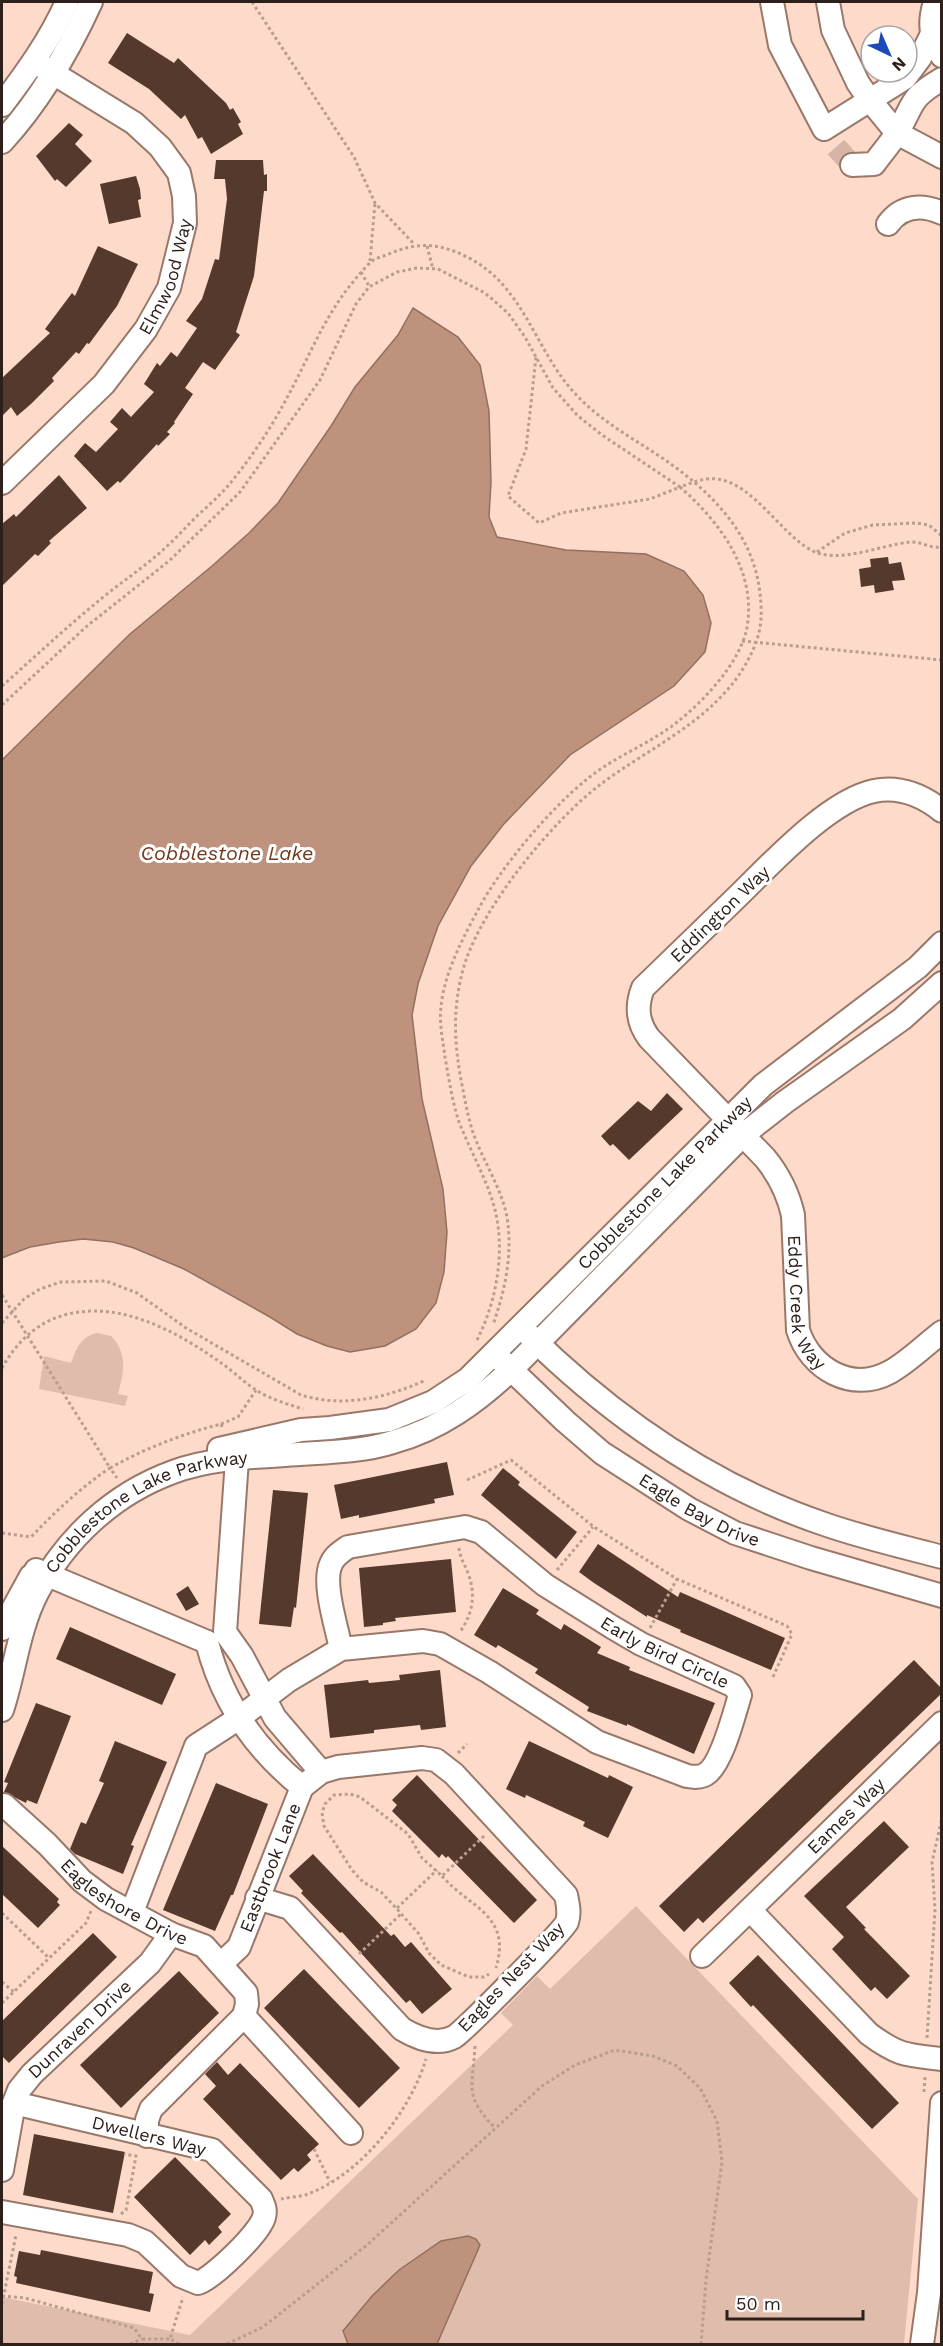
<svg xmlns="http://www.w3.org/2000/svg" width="943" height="2346" font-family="'Work Sans',sans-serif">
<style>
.green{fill:#dfbcac}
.water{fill:#be927d;stroke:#92705f;stroke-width:1.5}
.building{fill:#55392c}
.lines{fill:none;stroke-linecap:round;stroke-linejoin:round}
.minor-tunnel{stroke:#d4b5a7;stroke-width:22;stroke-dasharray:22 11;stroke-linecap:butt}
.minor-casing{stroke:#987869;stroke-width:26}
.path{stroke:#ba9d91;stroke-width:3;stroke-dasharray:3 3;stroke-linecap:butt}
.minor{stroke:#fff;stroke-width:22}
.labels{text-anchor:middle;stroke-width:6;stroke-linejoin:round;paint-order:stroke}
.street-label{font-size:18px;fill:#2d201a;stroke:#fff}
.water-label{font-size:20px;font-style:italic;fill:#72381a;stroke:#fff}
</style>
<rect width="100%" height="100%" fill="#fedaca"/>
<!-- green -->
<path class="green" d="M 97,1333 L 111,1336 C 128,1353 124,1372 118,1394 L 128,1396 L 125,1406 L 39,1389 L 44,1356 L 71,1363 C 77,1348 80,1337 97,1333 Z
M 636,1906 L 918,2199 L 904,2344 L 2,2344 L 2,2297 L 190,2335 L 513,2025 L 501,2013 L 537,1976 L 550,1989 Z"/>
<!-- water -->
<path class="water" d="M 413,308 L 458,337 L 480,365 L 489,411 L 491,482 L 489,517 L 497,537 L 566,550 L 646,554 L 684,571 L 703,595 L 711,623 L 705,652 L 674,686 L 570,755 L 503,825 L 471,866 L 438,926 L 418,984 L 412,1015 L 422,1099 L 443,1189 L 447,1232 L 444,1272 L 436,1303 L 416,1329 L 385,1346 L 350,1352 L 327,1346 L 297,1334 L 270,1317 L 184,1269 L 134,1248 L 113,1242 L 83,1239 L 59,1242 L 30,1247 L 2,1258 L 2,760 L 130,634 L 212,566 L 249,533 L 278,503 L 331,426 L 355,387 L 398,335 Z
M 468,2236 L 476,2239 L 480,2245 L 437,2344 L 348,2344 L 343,2331 L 372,2296 L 399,2270 L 441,2241 Z"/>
<!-- building -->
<path class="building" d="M 127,33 L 174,63 L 178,58 L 226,103 L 230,110 L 233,108 L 241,122 L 238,124 L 243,134 L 211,154 L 202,137 L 198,139 L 185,115 L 181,119 L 149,89 L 108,63 Z
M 69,123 L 83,135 L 75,144 L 92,161 L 66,187 L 57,179 L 55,181 L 36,156 Z
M 216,160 L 263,160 L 264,175 L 267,174 L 267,191 L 264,191 L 254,276 L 236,332 L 240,335 L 215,370 L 203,362 L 185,388 L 193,394 L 174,422 L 175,423 L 167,432 L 170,434 L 158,446 L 157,444 L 126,477 L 120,483 L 118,481 L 107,491 L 74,456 L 85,443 L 96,452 L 118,429 L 110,422 L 122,408 L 131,417 L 154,392 L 144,384 L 157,363 L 160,366 L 171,352 L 177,357 L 197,328 L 186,321 L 202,299 L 215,259 L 219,260 L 227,199 L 225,179 L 214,179 Z
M 136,176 L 140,189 L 141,199 L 138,200 L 141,217 L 109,224 L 100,184 Z
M 98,246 L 138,264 L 117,306 L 89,344 L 87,343 L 79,354 L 76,352 L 52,378 L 54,381 L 31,404 L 17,416 L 11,407 L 2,416 L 2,378 L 50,333 L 45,329 L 72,293 L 75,296 Z
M 59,475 L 87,508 L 49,541 L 51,543 L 38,556 L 35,554 L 2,586 L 2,524 L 14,514 L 16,517 Z
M 888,557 L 889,564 L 901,562 L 905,580 L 892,581 L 894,590 L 875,593 L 874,585 L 861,587 L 859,569 L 871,567 L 870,559 Z
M 667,1093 L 683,1109 L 629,1160 L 613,1144 L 610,1146 L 601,1136 L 638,1101 L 651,1111 Z
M 447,1462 L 454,1495 L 434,1499 L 435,1503 L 400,1510 L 359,1518 L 359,1515 L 341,1519 L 334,1485 Z
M 503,1468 L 520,1482 L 518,1485 L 577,1532 L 556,1559 L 481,1495 Z
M 273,1490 L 308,1493 L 296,1608 L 294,1607 L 291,1627 L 259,1624 Z
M 598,1544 L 678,1597 L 680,1592 L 785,1638 L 771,1670 L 680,1632 L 681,1630 L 647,1615 L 647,1617 L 594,1583 L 579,1572 Z
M 451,1559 L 456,1612 L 395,1618 L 396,1621 L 383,1623 L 383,1625 L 364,1627 L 359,1568 Z
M 188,1586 L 199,1604 L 186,1611 L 176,1594 Z
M 503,1588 L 539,1610 L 536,1614 L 561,1630 L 564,1624 L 601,1647 L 597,1653 L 630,1667 L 629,1670 L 715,1703 L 694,1754 L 627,1724 L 627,1726 L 587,1711 L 589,1707 L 535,1673 L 538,1669 L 498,1645 L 496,1648 L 474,1635 Z
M 70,1627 L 176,1674 L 162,1705 L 56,1659 Z
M 914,1660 L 942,1689 L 942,1693 L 703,1923 L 698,1918 L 684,1932 L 659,1906 Z
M 440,1670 L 446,1727 L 421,1730 L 420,1725 L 374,1730 L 374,1733 L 330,1738 L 324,1685 L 368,1680 L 369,1683 L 400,1680 L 399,1675 Z
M 36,1703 L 71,1716 L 37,1804 L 27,1800 L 26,1803 L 4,1792 L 8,1783 L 4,1782 Z
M 115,1741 L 167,1762 L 131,1845 L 134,1846 L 123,1874 L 75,1854 L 70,1849 L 81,1822 L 86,1824 L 104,1783 L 99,1781 Z
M 529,1741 L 608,1778 L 609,1775 L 633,1787 L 608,1838 L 583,1826 L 585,1822 L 526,1795 L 525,1798 L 506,1789 Z
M 417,1775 L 537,1900 L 514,1923 L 448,1856 L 446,1858 L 442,1854 L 439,1858 L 392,1811 L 397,1805 L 392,1800 Z
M 216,1783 L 268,1804 L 233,1895 L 231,1895 L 215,1931 L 163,1910 Z
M 884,1821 L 909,1847 L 846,1907 L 866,1928 L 864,1929 L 910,1976 L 887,1999 L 875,1987 L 871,1991 L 832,1949 L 844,1937 L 804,1896 Z
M 2,1846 L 59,1899 L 57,1902 L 60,1905 L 38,1928 L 2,1894 Z
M 313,1854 L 391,1936 L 394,1934 L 405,1947 L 411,1942 L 452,1989 L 422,2014 L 410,2000 L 406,2003 L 342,1932 L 340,1933 L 301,1893 L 303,1891 L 289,1876 Z
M 93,1933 L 117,1957 L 9,2063 L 2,2056 L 2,2021 Z
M 758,1955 L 899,2103 L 872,2129 L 753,2005 L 751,2007 L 729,1983 Z
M 304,1969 L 400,2068 L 359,2108 L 264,2008 Z
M 179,1971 L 219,2013 L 121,2108 L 80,2065 Z
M 217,2062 L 228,2075 L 240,2063 L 319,2144 L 307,2155 L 311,2160 L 298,2172 L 294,2168 L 281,2180 L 203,2099 L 216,2086 L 205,2074 Z
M 34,2134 L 125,2152 L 113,2213 L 23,2195 Z
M 175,2157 L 231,2214 L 218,2227 L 222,2232 L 209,2245 L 205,2240 L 190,2255 L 134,2197 Z
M 41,2250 L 153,2272 L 149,2293 L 154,2294 L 150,2312 L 16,2283 L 17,2277 L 14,2276 L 19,2251 L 40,2255 Z"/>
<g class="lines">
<!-- minor-tunnel -->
<path class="minor-tunnel" d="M 836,147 L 852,165"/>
<!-- minor casing -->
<g class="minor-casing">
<g id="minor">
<path d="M 772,2 L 780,45 L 824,129 L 905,78 L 920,58 L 931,36"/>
<path d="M 828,2 L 833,30 L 858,83 L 869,99 L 897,133 L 942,157"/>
<path d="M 935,2 C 929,21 929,39 942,56"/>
<path d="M 2,105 C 27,72 50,40 67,2"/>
<path d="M 2,142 C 39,102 68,52 91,2"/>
<path d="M 852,165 L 874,164 C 881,154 890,144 897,133 C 915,103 908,99 942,79"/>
<path d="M 888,224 C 902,205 922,204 942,213"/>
<path id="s1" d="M 2,483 L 104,384 L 146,329 L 169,288 L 185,223 L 184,196 L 179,173 L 160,147 L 134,123 L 35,62"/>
<path id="s2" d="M 942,811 C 922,795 899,786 874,791 C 828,801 771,864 738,896 C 706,927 675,957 643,988 C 636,1006 637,1022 649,1038 L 765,1158 C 779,1175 788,1193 793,1215 L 798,1330 C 810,1369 852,1393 890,1372 C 908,1362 925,1345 942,1332"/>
<path d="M 527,1333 C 613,1418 713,1487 827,1525 C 865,1538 904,1547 942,1557"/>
<path id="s3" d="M 500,1359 L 565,1421 L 602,1453 L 689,1509 L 735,1533 L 811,1558 L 942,1596"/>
<path d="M 238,1445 L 225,1632 L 242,1656 L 275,1718 L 321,1772"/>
<path id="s4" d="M 219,1449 L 301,1430 L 330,1428 L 389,1420 L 433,1402 L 468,1379 L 763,1085 L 918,967 L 942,943"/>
<path d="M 36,1570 L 207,1642"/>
<path d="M 2,1629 L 31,1576"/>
<path d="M 207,1642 C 222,1702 255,1749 302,1787"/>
<path id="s5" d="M 2,1710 C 15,1671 18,1630 37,1593 C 66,1538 113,1494 173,1472 C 207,1459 249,1457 285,1455 C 322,1452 358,1453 393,1442 C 440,1429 477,1402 512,1369 L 743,1135 L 785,1102 L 902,1019 L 942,983"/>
<path id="s6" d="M 4,1805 L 47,1844 L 82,1881 L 106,1899 L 171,1934 L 204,1946 L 246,1993 L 247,2004 L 244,2016 L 351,2133"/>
<path d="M 750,1910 L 869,2034 C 899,2056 906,2055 942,2059"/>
<path id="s7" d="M 132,1912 L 196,1746 L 239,1718 L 289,1680 L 341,1649 C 337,1628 322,1583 331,1564 C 334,1556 342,1551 348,1547 L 465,1527 L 481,1532 L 545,1585 L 612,1627 L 641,1644 L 734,1686 L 740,1695 C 734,1714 722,1764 706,1774 C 700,1778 693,1777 687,1776 L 597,1742 L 489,1672 L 440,1644 L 423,1641 L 341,1649"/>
<path id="s8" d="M 702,1956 L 942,1723"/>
<path id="s9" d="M 221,1964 L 239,1947 L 302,1787 L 321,1772 L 338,1767 L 422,1758 L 436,1760 L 454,1774 L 566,1895 C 568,1905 570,1913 567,1922 C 563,1931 464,2031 454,2037 C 437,2046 417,2038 402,2029 L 290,1908 L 257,1898"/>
<path d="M 147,2136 L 147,2120 L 151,2109 L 244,2016"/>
<path id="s10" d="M 2,2170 L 14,2103 L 19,2090 L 32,2074 L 150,1963 L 171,1934"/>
<path d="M 2,2212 L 128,2235 L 145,2242 L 181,2276 L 198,2283 C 213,2278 260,2233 264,2217 C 266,2210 264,2206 261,2199 L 212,2150 L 14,2103"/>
<path d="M 922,2344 L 929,2293 L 942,2103"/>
</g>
</g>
<!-- path -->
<path class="path" d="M 252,2 L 354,157 L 375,203 L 414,244
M 427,246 L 433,269
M 370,261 L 375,203
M 361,272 L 369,286
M 817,552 L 845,533 L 873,525 L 916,523 L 929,525 L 942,536
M 742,641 L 942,660
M 2,686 C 37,655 71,623 107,594 C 126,579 145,566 163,550 C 175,539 186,527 198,515 C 208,506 218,497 227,487 C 250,460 271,428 288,396 C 310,355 327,310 359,275 C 361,272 369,263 372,261 C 378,257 385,256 391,253 C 418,242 440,243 467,257 C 522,284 534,346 571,389 C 593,415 622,432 650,450 C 700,482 749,524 759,586 C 762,606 763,626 755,645 C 727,715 657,742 601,784 C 552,821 482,907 464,966 C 452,1008 454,1043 462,1085 C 466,1105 469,1124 477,1143 C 487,1167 502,1191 507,1217 C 513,1255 505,1290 493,1325
M 2,705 L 87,626 L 169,561 L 240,492 L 320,380 L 356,304 L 369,287 L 397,272 L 417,268 L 438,269 L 485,293 L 508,313 L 525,337 L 553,388 L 578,416 L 602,435 L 680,487 C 689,484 698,480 707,479 C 748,474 778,532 811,550 C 837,565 881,545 910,542 C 921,541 930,549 942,547
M 2,1295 L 110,1468 C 146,1448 182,1434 221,1424 L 222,1427
M 2,1323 L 24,1299 L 40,1289 L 61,1282 L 106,1281 L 137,1293 L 186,1328 L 301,1395 C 344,1408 386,1398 426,1380
M 477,1340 C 497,1301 506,1249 494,1206 C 486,1178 470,1150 459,1122 C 452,1101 449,1079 445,1057 C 443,1041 439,1024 441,1007 C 444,973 463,938 479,908 C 501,867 550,809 586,780 C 613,757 648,745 676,723 C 703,702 741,662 747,627 C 757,571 719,521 680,487 L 650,499 L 561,513 L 539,523 L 508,496 L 526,449 L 536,357
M 2,1368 C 14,1346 34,1325 58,1317 C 116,1297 177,1331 224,1365 C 235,1373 245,1383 256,1390 C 270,1399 287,1404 303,1409
M 221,1424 L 238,1417 L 256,1390
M 467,1480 L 511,1460 L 594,1527 L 677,1579 L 787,1626 L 792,1634 L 773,1677
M 2,1533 L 31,1537 C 56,1511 80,1488 110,1468 L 117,1478
M 459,1548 C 460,1559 466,1566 469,1576 C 476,1596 472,1615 460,1632
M 557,1570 L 593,1527
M 650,1628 L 677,1579
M 458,1753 L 467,1744
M 484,1836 L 442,1876 L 422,1858 L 408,1834 L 360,1797 L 350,1794 L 334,1795 L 325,1804 L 322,1813 L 324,1826 L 352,1870 L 363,1882 L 381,1892 L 397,1909 L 419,1934 L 429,1953 L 441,1965 L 469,1977 L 484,1977 L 489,1974
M 442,1876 C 469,1908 512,1914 496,1968
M 397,1908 L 437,1870
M 2,1913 L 48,1957
M 359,1954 L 401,1914
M 2,1982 L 14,1992
M 2,2003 L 86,1923 L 91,1911
M 927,2038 L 935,1910 L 932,1862 L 942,1818
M 475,2046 C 473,2088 463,2095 495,2128
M 924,2092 L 925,2077
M 314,2149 L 330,2182
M 281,2199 C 289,2197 300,2197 308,2194 C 361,2174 410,2112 426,2059
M 121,2214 L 126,2210 L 136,2156 L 124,2154
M 2,2296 L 25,2298 L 134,2328 L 142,2339 L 170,2339
M 2,2304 L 16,2235
M 130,2344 L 142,2339
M 179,2344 L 170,2339 L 183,2297
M 227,2344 L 263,2327 L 367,2245 L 542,2086 L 575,2065 L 615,2050 L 653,2056 L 677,2066 L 700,2088 L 717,2121 L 722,2161 L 706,2280 L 701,2344"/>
<!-- minor -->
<use href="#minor" class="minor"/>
</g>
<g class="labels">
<!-- street labels -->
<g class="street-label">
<text dy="6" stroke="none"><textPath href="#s1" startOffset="268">Elmwood Way</textPath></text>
<text transform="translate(720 914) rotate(-44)" y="6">Eddington Way</text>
<text dy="6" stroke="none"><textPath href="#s4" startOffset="540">Cobblestone Lake Parkway</textPath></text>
<text dy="6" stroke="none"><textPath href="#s2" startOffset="753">Eddy Creek Way</textPath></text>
<text dy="6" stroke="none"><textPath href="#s3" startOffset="252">Eagle Bay Drive</textPath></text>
<text dy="6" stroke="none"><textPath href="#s5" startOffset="266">Cobblestone Lake Parkway</textPath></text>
<text dy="6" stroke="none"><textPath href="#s7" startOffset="820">Early Bird Circle</textPath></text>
<text dy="6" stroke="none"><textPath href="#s8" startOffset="201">Eames Way</textPath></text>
<text dy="6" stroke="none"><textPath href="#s9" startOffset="110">Eastbrook Lane</textPath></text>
<text dy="6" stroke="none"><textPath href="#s6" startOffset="156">Eagleshore Drive</textPath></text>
<text transform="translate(511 1977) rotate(-46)" y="6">Eagles Nest Way</text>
<text dy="6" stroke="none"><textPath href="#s10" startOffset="168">Dunraven Drive</textPath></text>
<text transform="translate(149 2136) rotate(14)" y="6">Dwellers Way</text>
</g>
<!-- water labels -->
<g class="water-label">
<text x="227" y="860">Cobblestone Lake</text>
</g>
</g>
<!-- border -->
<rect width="943" height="2346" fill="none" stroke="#2d201a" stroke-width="6"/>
<!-- north arrow -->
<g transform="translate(889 54) rotate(136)"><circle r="28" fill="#ffffff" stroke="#aba6a3" stroke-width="1.5"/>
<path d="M0-4.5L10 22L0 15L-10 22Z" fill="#1a4bb8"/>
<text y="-9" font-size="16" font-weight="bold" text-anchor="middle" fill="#2d201a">N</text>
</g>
<!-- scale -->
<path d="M727 2310v9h136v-9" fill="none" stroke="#2d201a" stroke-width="3"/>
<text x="736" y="2310" font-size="18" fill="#2d201a" stroke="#ffffff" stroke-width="4.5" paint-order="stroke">50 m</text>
</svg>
